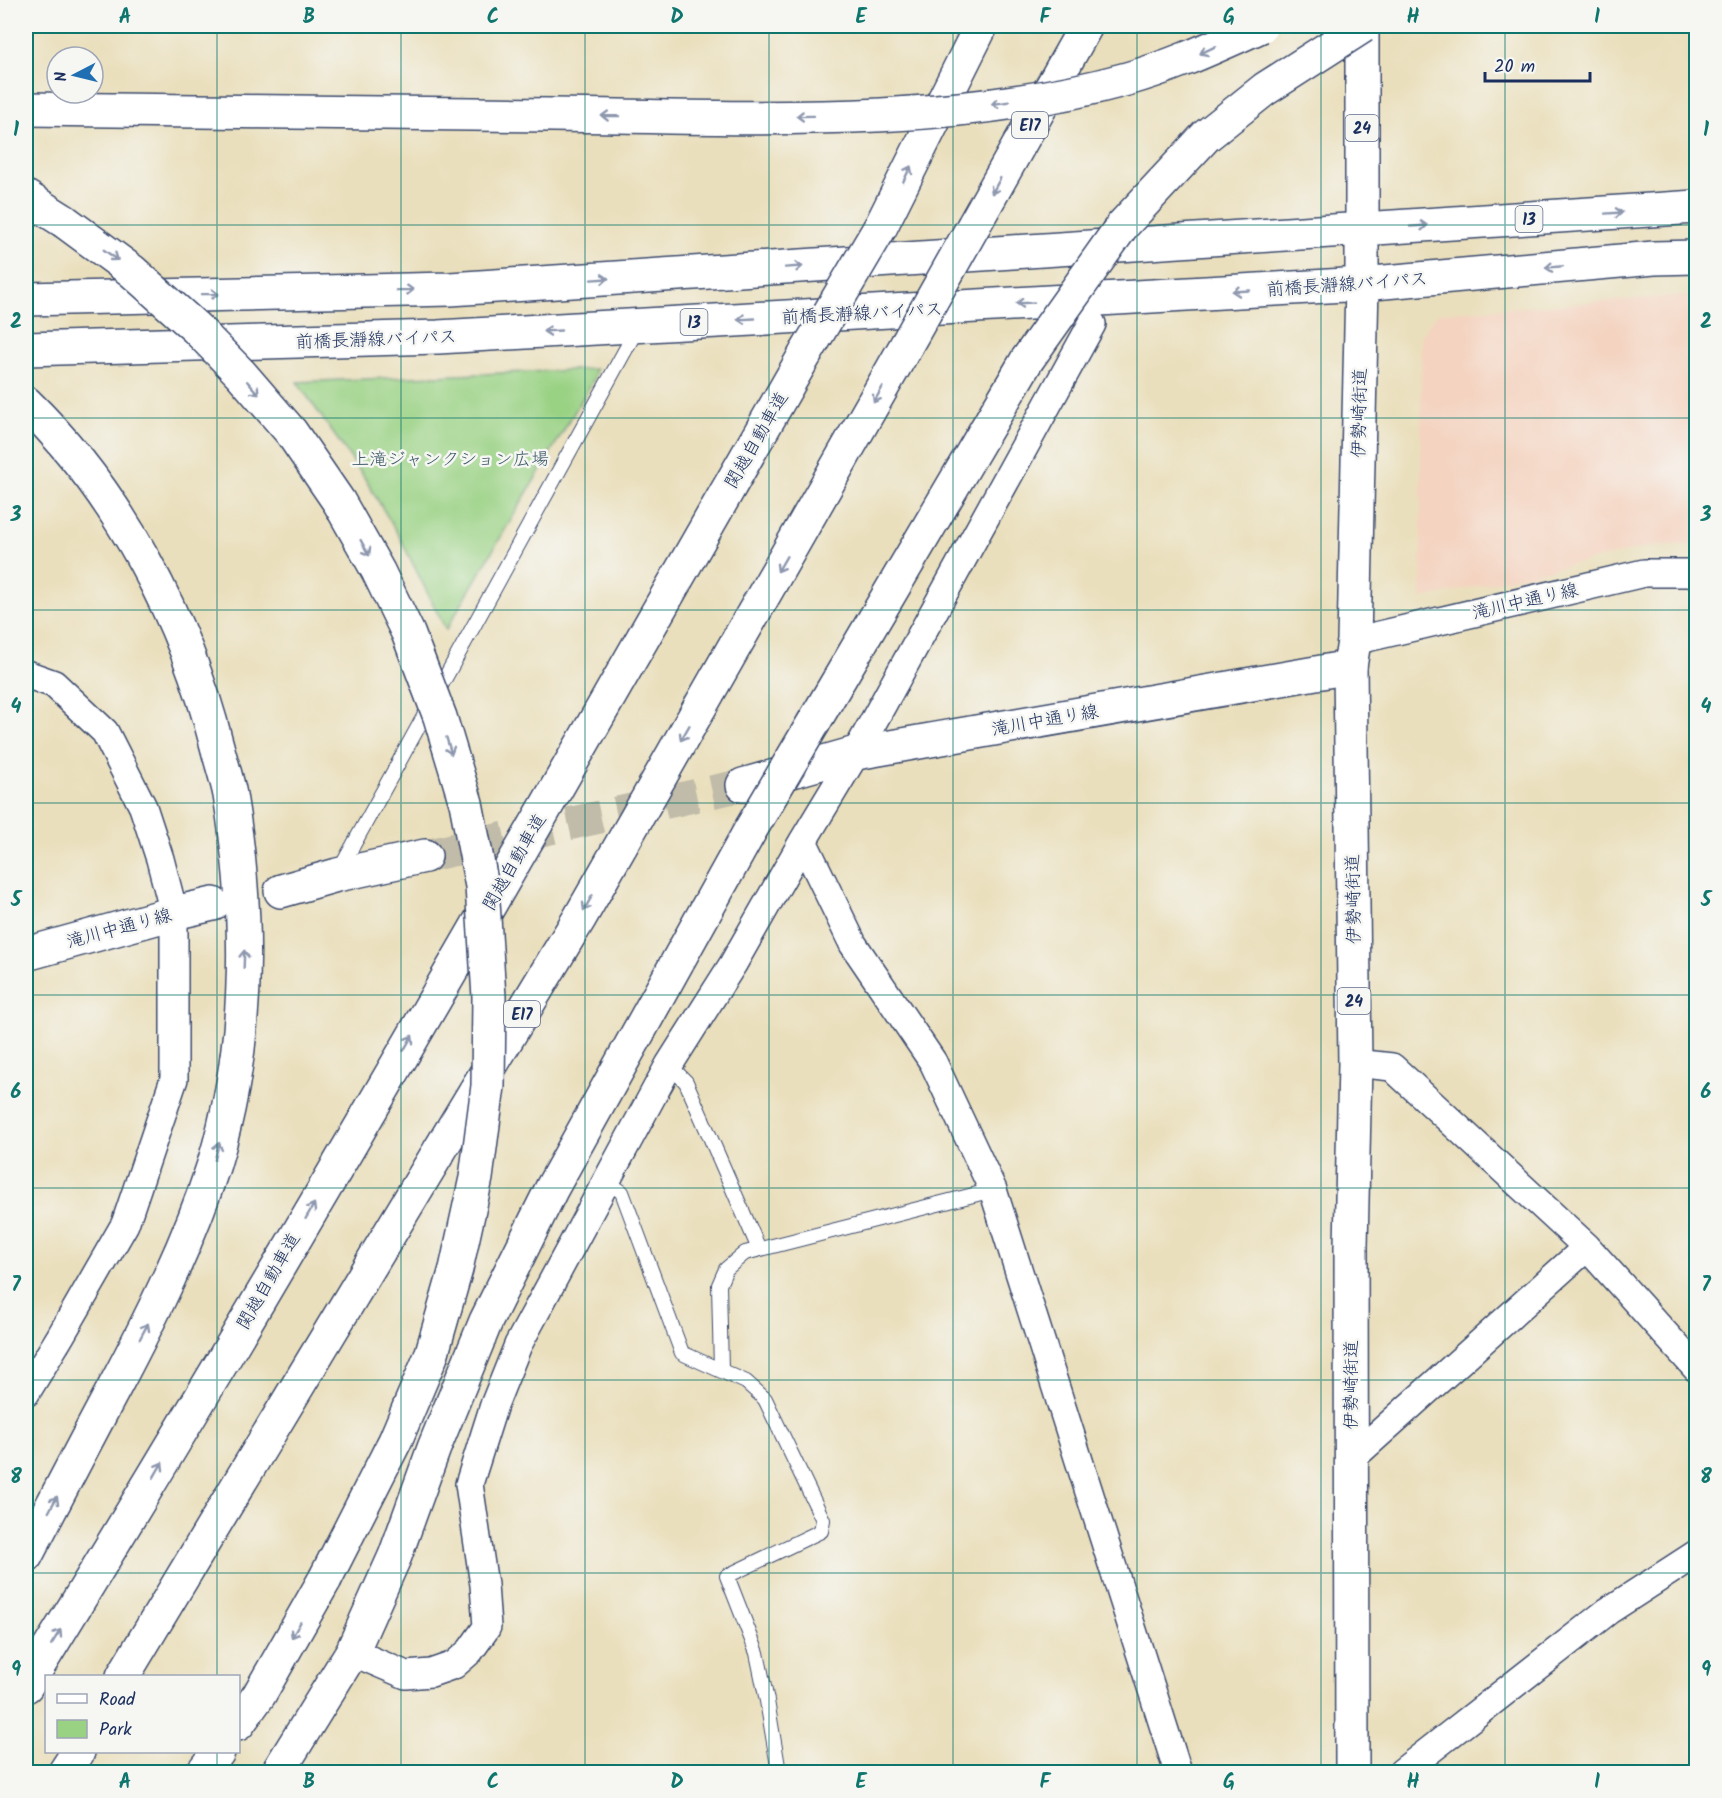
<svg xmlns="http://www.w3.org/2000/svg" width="1722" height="1798" font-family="Kalam,'Klee One',sans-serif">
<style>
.built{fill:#f4d3c0}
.green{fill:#9ad284;stroke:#5a8071;stroke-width:1.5}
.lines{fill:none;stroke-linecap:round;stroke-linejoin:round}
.tertiary-tunnel{stroke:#c1bca9;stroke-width:33;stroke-dasharray:33 16;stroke-linecap:butt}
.service-casing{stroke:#3a496c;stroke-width:16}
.minor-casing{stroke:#3a496c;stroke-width:30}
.tertiary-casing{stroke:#3a496c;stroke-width:36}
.primary-casing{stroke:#3a496c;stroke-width:36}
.motorway-casing{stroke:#3a496c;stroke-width:36}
.service{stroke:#fff;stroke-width:14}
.minor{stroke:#fff;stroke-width:27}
.tertiary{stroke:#fff;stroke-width:33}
.primary{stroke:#fff;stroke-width:33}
.motorway{stroke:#fff;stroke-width:33}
.tertiary-bridge-casing{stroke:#3a496c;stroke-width:36;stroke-linecap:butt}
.motorway-bridge-casing{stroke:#3a496c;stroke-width:36;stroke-linecap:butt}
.tertiary-bridge{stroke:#fff;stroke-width:33}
.motorway-bridge{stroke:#fff;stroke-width:33}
.oneway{stroke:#8d97ae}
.grid{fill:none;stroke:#0f766e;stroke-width:1.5;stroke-opacity:0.55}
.labels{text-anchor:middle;stroke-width:5;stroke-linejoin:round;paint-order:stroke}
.shield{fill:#f6f6f2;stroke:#5d6b8a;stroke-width:1.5}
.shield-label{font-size:16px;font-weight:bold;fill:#1b2f5e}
.street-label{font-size:18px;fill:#1b2f5e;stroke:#f6f6f2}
.park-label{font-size:18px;fill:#3b5868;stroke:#f6f6f2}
.neatline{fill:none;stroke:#0f766e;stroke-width:2}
.grid-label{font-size:20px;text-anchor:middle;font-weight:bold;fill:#0f766e}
</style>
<rect width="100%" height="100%" fill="#f6f6f2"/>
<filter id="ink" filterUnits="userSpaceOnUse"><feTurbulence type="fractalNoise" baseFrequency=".0167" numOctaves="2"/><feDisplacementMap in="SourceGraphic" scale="12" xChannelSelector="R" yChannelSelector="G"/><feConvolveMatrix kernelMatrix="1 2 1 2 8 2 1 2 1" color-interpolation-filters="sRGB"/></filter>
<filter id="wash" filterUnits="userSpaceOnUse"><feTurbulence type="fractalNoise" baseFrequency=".008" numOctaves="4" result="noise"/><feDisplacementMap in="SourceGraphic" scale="24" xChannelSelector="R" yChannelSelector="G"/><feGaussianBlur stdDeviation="1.35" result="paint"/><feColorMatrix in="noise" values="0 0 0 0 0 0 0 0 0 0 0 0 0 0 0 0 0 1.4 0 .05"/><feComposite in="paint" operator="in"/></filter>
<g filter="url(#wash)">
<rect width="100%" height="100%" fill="#eadfbc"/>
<!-- built -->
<path class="built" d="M 1696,295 L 1696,545 L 1657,545 L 1421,599 L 1421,335 L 1438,313 Z"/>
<!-- green -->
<path class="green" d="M 596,369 L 594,379 L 446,630 L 399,536 L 364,477 L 297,382 Z"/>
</g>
<g filter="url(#ink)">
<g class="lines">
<!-- tertiary-tunnel -->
<path class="tertiary-tunnel" d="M 425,856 L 743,785"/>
<!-- service casing -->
<g class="service-casing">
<path id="service" d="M 339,871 L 638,327
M 669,1065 L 686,1082 L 759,1249
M 606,1181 L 622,1192 L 682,1353 L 746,1382 L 765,1399 L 823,1520 L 821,1531 L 727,1576 L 757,1653 L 767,1701 L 779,1772
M 721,1370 L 719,1285 L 726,1269 L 745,1253 L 993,1190"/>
</g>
<!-- minor casing -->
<g class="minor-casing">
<path id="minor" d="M 1354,641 L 1644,573 L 1696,573
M 26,674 L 54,684 L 105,732 L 143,807 L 160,859 L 174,913 L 174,1079 L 125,1224 L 60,1337 L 26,1393
M 803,841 L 853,944 L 933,1062 L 993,1190 L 1178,1772
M 1355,1063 L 1392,1067 L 1587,1247 L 1696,1368
M 1351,1459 L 1587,1247
M 352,1652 L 406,1675 L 431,1673 L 454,1665 L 470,1651 L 487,1627 L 484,1585 L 469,1484 L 494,1405 L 518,1345 L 669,1065 L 733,964 L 803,841 L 856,753 L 1092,324
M 1402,1772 L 1608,1611 L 1696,1554"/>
</g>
<!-- tertiary casing -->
<g class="tertiary-casing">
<path id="tertiary" d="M 814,722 L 1027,360
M 743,785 L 856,753 L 1350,667
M 281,891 L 337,875 L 425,856
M 26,954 L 174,913 L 213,904
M 278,1772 L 352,1652 L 395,1556 L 434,1448 L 486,1321 L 552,1188 L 751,829"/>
</g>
<!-- primary casing -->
<g class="primary-casing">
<path id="primary" d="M 26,299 L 450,289 L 1696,207
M 26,349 L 438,337 L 1362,284 L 1654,258 L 1696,257
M 1352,1772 L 1351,1246 L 1355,1063 L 1350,667 L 1354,641 L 1362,284 L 1362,26"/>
</g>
<!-- motorway casing -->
<g class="motorway-casing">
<path id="motorway" d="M 26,197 L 64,221
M 974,225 L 1086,26
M 881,226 L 981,26
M 26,403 C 120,494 185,620 217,746 C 221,762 227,779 230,795 C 250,917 250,1045 214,1164 C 189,1242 152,1316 114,1388 C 84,1444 55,1500 26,1556
M 123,1676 L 579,919 L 907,344
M 26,1686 C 296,1248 550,800 806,353
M 238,1724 L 259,1695 L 325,1579
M 65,1772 L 78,1752
M 203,1772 L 218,1752"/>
</g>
<!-- service -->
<use href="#service" class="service"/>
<!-- minor -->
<use href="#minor" class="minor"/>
<!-- tertiary -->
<use href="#tertiary" class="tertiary"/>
<!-- primary -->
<use href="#primary" class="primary"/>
<!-- motorway -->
<use href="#motorway" class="motorway"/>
<!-- tertiary-bridge casing -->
<g class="tertiary-bridge-casing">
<path id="tertiary-bridge" d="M 1027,360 L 1122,226 L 1206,136 L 1265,89 L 1363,26
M 751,829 L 814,722"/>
</g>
<!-- motorway-bridge casing -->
<g class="motorway-bridge-casing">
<path id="motorway-bridge" d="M 26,109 C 201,111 377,113 553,115 C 740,117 945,129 1127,79 C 1174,66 1218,45 1261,26
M 64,221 L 132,271 L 196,328 L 241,374 L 291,432 L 339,502 L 378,571 L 408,633 L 440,717 L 466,803 L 482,886 L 489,997 L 488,1086 L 476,1178 L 456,1269 L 431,1356 L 395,1441 L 325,1579
M 907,344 L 974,225
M 806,353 L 881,226"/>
</g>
<!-- tertiary-bridge -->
<use href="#tertiary-bridge" class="tertiary-bridge"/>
<!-- motorway-bridge -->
<use href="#motorway-bridge" class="motorway-bridge"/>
</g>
<!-- one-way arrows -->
<defs><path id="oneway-shaft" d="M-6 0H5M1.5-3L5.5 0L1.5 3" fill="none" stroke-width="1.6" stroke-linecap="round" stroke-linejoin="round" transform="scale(1.5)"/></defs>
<g class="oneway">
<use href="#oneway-shaft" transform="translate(1208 50) rotate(155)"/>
<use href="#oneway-shaft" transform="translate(1000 103) rotate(171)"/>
<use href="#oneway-shaft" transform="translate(610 116) rotate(-179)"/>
<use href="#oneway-shaft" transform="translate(805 116) rotate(179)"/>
<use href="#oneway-shaft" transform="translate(907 174) rotate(-64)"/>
<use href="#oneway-shaft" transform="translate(996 186) rotate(119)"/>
<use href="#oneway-shaft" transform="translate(1614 213) rotate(-4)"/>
<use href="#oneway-shaft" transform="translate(1419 226) rotate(-4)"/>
<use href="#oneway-shaft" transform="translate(111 255) rotate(36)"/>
<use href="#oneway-shaft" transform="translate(794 267) rotate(-4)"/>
<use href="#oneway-shaft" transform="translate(1554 267) rotate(175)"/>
<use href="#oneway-shaft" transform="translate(600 279) rotate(-4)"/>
<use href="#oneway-shaft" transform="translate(405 290) rotate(-1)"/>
<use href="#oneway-shaft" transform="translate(1241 291) rotate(177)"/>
<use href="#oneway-shaft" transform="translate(210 294) rotate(-1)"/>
<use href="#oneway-shaft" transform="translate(1025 303) rotate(177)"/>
<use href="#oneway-shaft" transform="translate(746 319) rotate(177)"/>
<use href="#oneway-shaft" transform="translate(552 331) rotate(177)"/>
<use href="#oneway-shaft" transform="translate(253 388) rotate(49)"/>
<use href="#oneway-shaft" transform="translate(878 395) rotate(120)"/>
<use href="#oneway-shaft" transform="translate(365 548) rotate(61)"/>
<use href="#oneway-shaft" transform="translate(782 564) rotate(120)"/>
<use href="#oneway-shaft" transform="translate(685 733) rotate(120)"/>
<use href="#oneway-shaft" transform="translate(449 746) rotate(73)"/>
<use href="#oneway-shaft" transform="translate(588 903) rotate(120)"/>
<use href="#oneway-shaft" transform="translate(244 959) rotate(-88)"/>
<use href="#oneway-shaft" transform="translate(408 1043) rotate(-60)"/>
<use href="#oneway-shaft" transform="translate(217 1151) rotate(-76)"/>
<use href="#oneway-shaft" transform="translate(310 1211) rotate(-60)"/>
<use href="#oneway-shaft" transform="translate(144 1331) rotate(-62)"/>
<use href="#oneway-shaft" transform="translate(158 1470) rotate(-60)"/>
<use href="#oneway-shaft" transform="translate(53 1504) rotate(-62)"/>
<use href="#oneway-shaft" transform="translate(296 1630) rotate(120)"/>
<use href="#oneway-shaft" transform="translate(56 1637) rotate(-58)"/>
</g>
</g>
<!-- grid -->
<path class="grid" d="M 217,26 L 217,1676M 401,26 L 401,1772M 585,26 L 585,1772M 769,26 L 769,1772M 953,26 L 953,1772M 1137,26 L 1137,1772M 1321,26 L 1321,1772M 1505,26 L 1505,1772M 26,225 L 1696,225M 26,418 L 1696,418M 26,610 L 1696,610M 26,803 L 1696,803M 26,995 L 1696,995M 26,1188 L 1696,1188M 26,1380 L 1696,1380M 26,1573 L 1696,1573M 217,1752 L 217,1772"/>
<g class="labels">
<!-- shield labels -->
<g class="shield">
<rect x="1012" y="112" width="36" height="26" rx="4.5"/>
<rect x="1345.5" y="115" width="33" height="26" rx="4.5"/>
<rect x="1515.5" y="206" width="27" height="26" rx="4.5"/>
<rect x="680.5" y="309" width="27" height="26" rx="4.5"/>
<rect x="1337.5" y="988" width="33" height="26" rx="4.5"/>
<rect x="504" y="1001" width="36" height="26" rx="4.5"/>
</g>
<g class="shield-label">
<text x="1030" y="131">E17</text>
<text x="1362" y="134">24</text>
<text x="1529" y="225">13</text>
<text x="694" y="328">13</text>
<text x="1354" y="1007">24</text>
<text x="522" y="1020">E17</text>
</g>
<!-- street labels -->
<g class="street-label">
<text transform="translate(1347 284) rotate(-4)" y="6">前橋長瀞線バイパス</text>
<text transform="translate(862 313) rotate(-3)" y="6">前橋長瀞線バイパス</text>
<text transform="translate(376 339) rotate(-2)" y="6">前橋長瀞線バイパス</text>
<text transform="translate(1359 413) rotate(-89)" y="6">伊勢崎街道</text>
<text transform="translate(756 440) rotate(-60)" y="6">関越自動車道</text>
<text transform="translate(1525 601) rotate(-13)" y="6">滝川中通り線</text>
<text transform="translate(1045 720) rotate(-10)" y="6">滝川中通り線</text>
<text transform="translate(514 862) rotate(-60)" y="6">関越自動車道</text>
<text transform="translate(1353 899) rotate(-91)" y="6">伊勢崎街道</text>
<text transform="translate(119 928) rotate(-15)" y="6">滝川中通り線</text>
<text transform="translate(268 1281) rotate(-60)" y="6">関越自動車道</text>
<text transform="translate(1351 1385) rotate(-90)" y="6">伊勢崎街道</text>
</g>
<!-- park labels -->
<g class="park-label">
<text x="450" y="465">上滝ジャンクション広場</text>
</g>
</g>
<!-- margin -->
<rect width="1722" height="1798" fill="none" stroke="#f6f6f2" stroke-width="66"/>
<!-- legend -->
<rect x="45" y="1675" width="195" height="78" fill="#f6f6f2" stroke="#9ea6b7" stroke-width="1.5"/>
<rect x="57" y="1694" width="30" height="9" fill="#ffffff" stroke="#9ea6b7" stroke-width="1.5"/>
<text x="99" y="1705" font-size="18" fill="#1b2f5e">Road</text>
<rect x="57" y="1720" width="30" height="18" fill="#9ad284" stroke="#9ea6b7" stroke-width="1.5"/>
<text x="99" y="1735" font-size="18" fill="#1b2f5e">Park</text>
<!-- north arrow -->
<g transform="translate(75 75) rotate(263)"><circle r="28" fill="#f6f6f2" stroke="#9ea6b7" stroke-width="1.5"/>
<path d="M0-4.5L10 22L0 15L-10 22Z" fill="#1f6fb2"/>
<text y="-9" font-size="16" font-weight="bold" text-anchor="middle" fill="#1b2f5e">N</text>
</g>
<!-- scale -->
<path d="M1485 72v9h105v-9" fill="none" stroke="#1b2f5e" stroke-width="3"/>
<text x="1494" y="72" font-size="18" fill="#1b2f5e" stroke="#f6f6f2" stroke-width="4.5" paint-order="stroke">20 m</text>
<rect x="33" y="33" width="1656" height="1732" class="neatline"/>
<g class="grid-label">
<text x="125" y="23">A</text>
<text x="309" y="23">B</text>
<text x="493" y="23">C</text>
<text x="677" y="23">D</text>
<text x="861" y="23">E</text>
<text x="1045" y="23">F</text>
<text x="1229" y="23">G</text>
<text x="1413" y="23">H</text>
<text x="1597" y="23">I</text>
<text x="16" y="136">1</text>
<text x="1706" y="136">1</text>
<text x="16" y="328">2</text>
<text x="1706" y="328">2</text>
<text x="16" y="521">3</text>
<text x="1706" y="521">3</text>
<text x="16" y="713">4</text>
<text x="1706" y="713">4</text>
<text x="16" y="906">5</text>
<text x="1706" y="906">5</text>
<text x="16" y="1098">6</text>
<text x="1706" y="1098">6</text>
<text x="16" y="1291">7</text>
<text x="1706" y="1291">7</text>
<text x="16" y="1483">8</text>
<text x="1706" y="1483">8</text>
<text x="16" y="1676">9</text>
<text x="1706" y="1676">9</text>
<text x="125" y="1788">A</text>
<text x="309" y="1788">B</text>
<text x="493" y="1788">C</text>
<text x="677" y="1788">D</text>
<text x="861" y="1788">E</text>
<text x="1045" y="1788">F</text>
<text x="1229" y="1788">G</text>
<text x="1413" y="1788">H</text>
<text x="1597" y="1788">I</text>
</g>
</svg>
